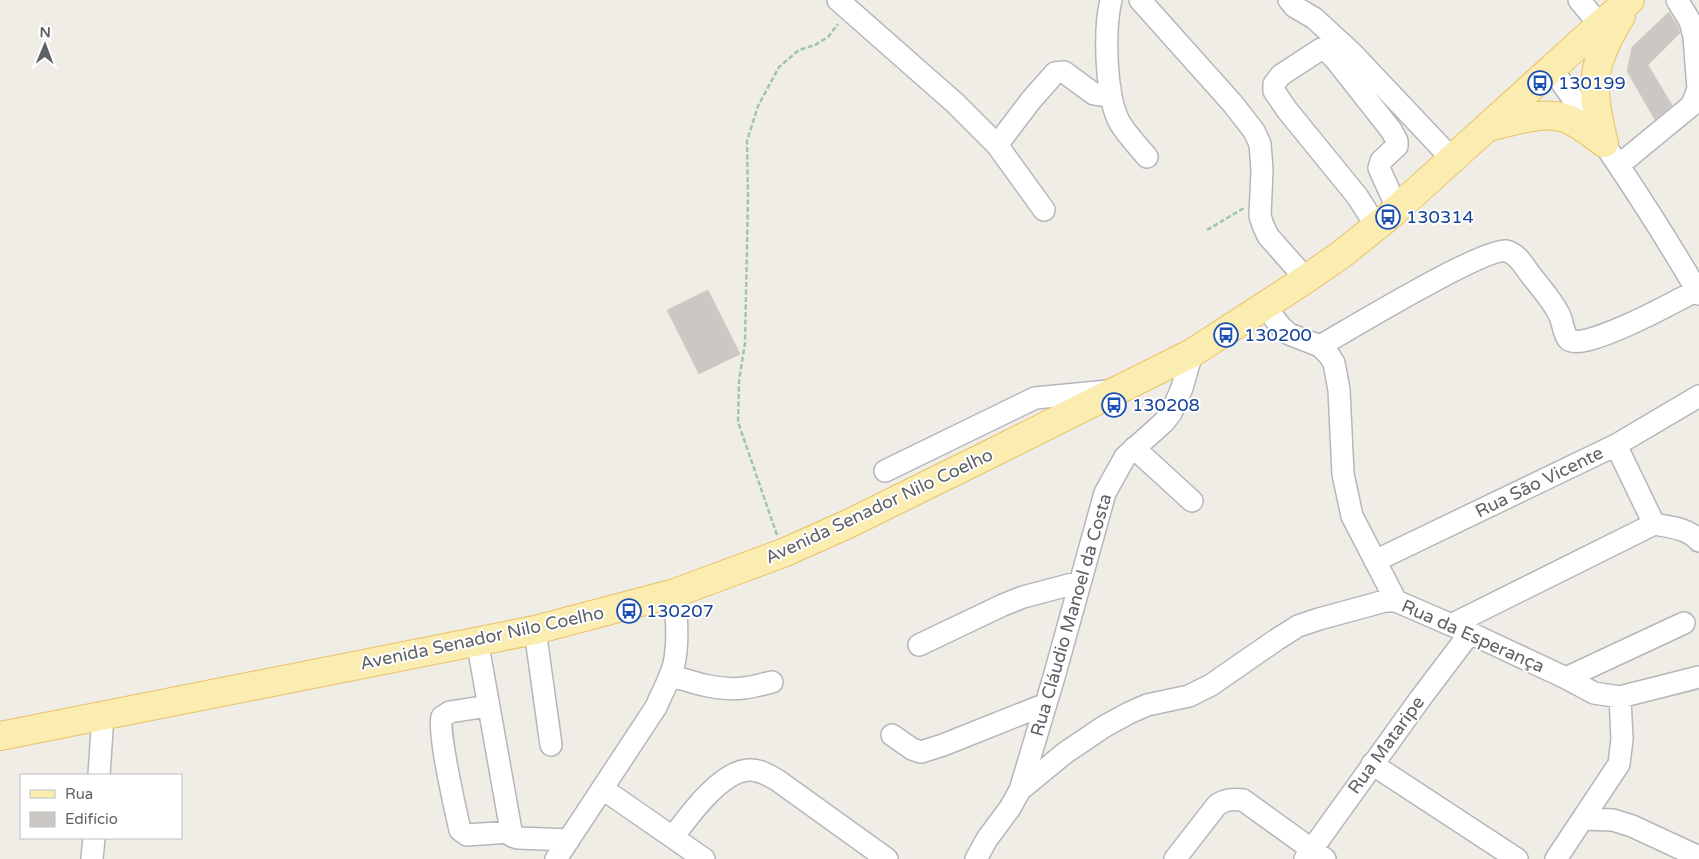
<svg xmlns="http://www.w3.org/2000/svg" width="1699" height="859" font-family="'Varela Round',sans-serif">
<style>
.building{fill:#cbc8c4;stroke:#d4cfc5}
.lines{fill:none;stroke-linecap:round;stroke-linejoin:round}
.minor-casing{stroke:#b4b7ba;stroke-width:24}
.major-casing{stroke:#eac065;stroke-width:30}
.path{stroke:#9ec6a8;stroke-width:2.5;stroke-dasharray:5 2.5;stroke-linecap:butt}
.minor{stroke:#fff;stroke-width:21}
.major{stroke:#fbecb0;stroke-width:28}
.labels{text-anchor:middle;stroke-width:4;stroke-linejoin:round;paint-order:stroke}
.transit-label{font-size:18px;fill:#164399;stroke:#fff;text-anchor:start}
.street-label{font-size:18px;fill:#5e6266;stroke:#fff}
</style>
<rect width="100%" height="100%" fill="#efede6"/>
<!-- building -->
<path class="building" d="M 1669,12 L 1678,26 L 1680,33 L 1648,65 L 1672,105 L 1655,120 L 1627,71 L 1632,47 Z
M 708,290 L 740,354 L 699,374 L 667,310 Z"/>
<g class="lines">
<!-- minor casing -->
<g class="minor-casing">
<path id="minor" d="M 838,0 L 955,103 L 997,145 L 1044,210
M 1111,0 C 1104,29 1105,97 1120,123 C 1127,135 1138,146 1147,157
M 1140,0 L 1233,104 L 1254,131 L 1260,144 L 1262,170 L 1260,216 L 1263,225 L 1268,236 L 1306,279
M 1289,0 L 1295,7 L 1314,18 L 1351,52 L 1453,160
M 1579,0 L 1600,25
M 1552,69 C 1604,142 1654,216 1699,294
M 997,145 L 1032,99 L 1055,73 L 1064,72 L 1094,94 L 1100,95 L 1110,88
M 1619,165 L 1692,105 L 1698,89 L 1694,37 L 1690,21 L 1677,0
M 1377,227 L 1357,196 L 1287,110 L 1274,91 L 1274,84 L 1281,75 L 1321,49 L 1326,50 L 1335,59 L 1391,130 L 1397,141 L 1397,146 L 1381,161 L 1379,168 L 1398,210
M 1265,306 L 1281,327 L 1289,334 L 1320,346 L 1329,355 L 1334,363 L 1339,390 L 1343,474 L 1352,516 L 1396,601
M 1320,346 C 1348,330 1483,248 1506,251 C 1517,253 1524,266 1530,274 C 1540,287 1552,300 1559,314 C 1563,322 1563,332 1568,339 C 1581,354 1680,299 1697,290
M 1616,445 L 1654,524
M 1134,448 L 1192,501
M 885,471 L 1035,398 L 1108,391
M 1654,524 C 1670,527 1688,528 1699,541
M 1375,561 L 1616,445 L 1699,396
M 1451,625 L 1654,524
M 535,630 L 551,745
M 477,640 L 512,836 L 518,838 L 569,840
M 919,645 L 1003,605 L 1023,597 L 1080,582
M 670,675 C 694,683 719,691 744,688 C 754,687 763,684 772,682
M 1566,678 L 1684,623
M 488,706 L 450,712 L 442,717 C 437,729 456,813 460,830 L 467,835 L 511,832
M 892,735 L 912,749 L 921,752 L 943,745 L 1046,704
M 1372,764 L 1517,859
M 99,775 L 103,714
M 603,789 L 704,859
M 1020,790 L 1065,753 L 1105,726 L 1129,713 L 1147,705 L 1189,696 L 1211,685 L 1276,640 L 1298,626 L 1319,619 L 1385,601 L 1396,601 L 1470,633 L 1566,678 L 1594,693 L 1620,697 L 1699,677
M 1583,819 L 1613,820 L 1632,826 L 1699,857
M 673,837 C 688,817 720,772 748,770 C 759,769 768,775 777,780 L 887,859
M 92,859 L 94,838
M 556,859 L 656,707 C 662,693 670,679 674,664 C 679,641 676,616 675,593
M 976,859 L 987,839 L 1010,808 L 1020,790 L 1054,677 L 1105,493 L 1125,457 L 1164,422 L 1171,413 L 1182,388 L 1192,353
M 1175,859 L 1217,805 C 1226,799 1232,799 1243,800 L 1325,859
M 1305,859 L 1420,699 L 1470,633
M 1556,859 L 1619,764 L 1622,739 L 1620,697"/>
</g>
<!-- major casing -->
<g class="major-casing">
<path id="major" d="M 1492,126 C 1516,121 1540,111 1565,118 C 1579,123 1592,134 1604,143
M 1604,143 C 1590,86 1590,66 1621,16
M 0,736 L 535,630 L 675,593 L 783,553 L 848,524 L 996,451 L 1192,353 L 1306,279 L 1342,254 L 1388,217 L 1600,25 L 1630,0"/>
</g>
<!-- path -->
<path class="path" d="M 1207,230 L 1244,208
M 777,535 L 738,422 L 739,381 L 745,343 L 748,198 L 747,141 L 758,106 L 779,67 L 799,50 L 815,45 L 828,37 L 838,24"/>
<!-- minor -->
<use href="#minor" class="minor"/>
<!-- major -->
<use href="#major" class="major"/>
</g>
<!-- icons -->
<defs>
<g id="bus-ring" transform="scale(1.25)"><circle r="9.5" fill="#fff" stroke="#1a4fb4" stroke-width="1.5"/><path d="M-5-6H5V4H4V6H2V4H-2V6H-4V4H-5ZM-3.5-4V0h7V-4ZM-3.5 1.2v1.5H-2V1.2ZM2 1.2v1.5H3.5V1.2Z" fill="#1a4fb4"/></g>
</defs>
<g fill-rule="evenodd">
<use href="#bus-ring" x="1540" y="83"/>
<use href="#bus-ring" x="1388" y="217"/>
<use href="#bus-ring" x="1226" y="335"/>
<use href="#bus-ring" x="1114" y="405"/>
<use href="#bus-ring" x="629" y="611"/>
</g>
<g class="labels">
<!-- transit labels -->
<g class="transit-label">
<text x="1558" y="89">130199</text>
<text x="1406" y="223">130314</text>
<text x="1244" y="341">130200</text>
<text x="1132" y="411">130208</text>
<text x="646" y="617">130207</text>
</g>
<!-- street labels -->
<g class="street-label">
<text transform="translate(1539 482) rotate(-26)" y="6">Rua São Vicente</text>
<text transform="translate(879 506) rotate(-25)" y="6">Avenida Senador Nilo Coelho</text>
<text transform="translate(1071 615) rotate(-74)" y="6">Rua Cláudio Manoel da Costa</text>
<text transform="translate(1473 636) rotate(24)" y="6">Rua da Esperança</text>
<text transform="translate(482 638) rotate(-12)" y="6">Avenida Senador Nilo Coelho</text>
<text transform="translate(1386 745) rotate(-54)" y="6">Rua Mataripe</text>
</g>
</g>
<!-- legend -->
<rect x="20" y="774" width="162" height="65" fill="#ffffff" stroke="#bfc0c2"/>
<rect x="30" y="790" width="25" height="8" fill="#fbecb0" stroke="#bfc0c2"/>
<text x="65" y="799" font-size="15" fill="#5e6266">Rua</text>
<rect x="30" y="812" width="25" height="15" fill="#cbc8c4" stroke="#bfc0c2"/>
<text x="65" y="824" font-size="15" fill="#5e6266">Edifício</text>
<!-- north arrow -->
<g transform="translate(45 45) rotate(1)" stroke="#ffffff" stroke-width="4" paint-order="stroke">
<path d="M0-4L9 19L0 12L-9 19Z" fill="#5e6266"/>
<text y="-8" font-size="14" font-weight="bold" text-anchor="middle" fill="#5e6266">N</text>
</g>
</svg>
